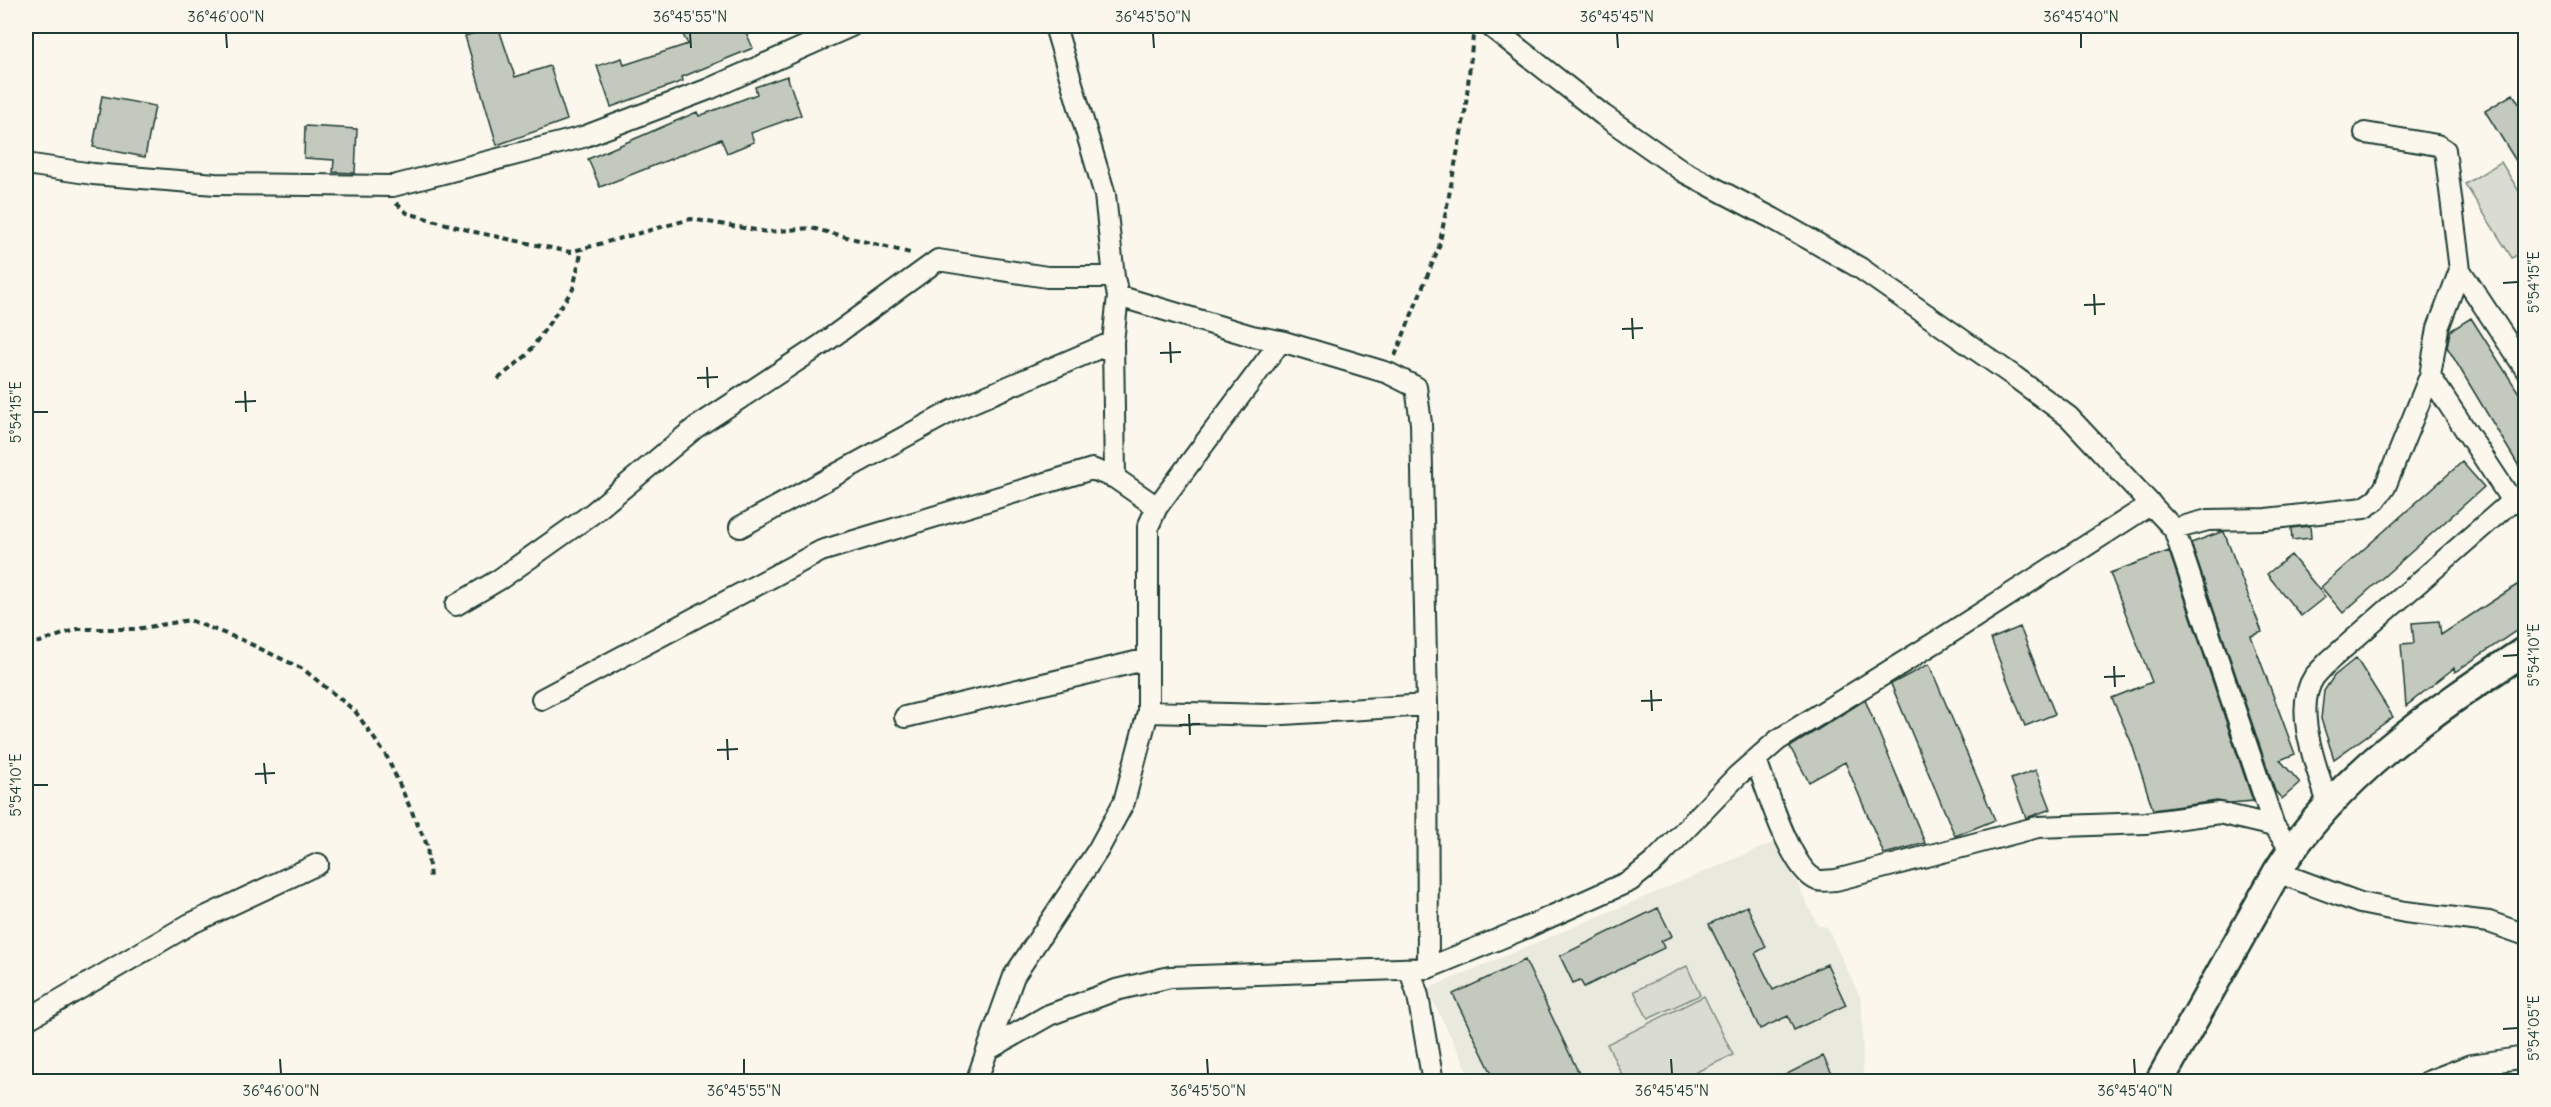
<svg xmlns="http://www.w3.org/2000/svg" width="2551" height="1107" font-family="Delius,sans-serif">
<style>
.built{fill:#eae9de}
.park{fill:#dbdcd1;stroke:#7d8c82;stroke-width:1.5}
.building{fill:#c4c9be;stroke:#1f3d34;stroke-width:1.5}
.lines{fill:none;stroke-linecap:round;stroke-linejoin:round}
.street-casing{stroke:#1f3d34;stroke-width:24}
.secondary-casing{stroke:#1f3d34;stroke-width:32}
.path{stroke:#1f3d34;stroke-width:4;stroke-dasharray:6 4.5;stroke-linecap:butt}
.street{stroke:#fbf7ec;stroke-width:20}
.secondary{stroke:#fbf7ec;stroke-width:27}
.ticks{fill:none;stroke:#1f3d34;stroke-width:2}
.neatline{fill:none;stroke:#1f3d34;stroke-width:2}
.ticks-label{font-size:15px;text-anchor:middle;fill:#1f3d34}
</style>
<rect width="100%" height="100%" fill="#fbf7ec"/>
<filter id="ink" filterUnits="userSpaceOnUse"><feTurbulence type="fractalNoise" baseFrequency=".0167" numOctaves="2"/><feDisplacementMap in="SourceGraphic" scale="12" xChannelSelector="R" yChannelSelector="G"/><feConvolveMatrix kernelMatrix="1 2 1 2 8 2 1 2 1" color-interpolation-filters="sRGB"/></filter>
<g filter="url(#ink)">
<!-- built -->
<path class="built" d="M 1777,841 L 1818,926 L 1827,927 L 1862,1001 L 1863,1081 L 1473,1081 L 1427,989 Z"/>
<!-- park -->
<path class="park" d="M 2501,162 L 2525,201 L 2525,250 L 2512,258 L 2465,184 Z
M 1687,966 L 1700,995 L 1648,1019 L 1634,991 Z
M 1704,996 L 1733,1055 L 1677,1081 L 1625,1081 L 1607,1044 Z"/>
<!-- building -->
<path class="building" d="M 498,26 L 515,77 L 550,66 L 567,120 L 497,145 L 465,36 Z
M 678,26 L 743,26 L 753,48 L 682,77 L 683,81 L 611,107 L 597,66 L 622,58 L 624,65 L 688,44 Z
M 787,76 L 801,115 L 751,133 L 754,142 L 727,153 L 721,139 L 600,187 L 588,159 L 697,112 L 699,116 L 757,94 L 755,87 Z
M 2513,94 L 2526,115 L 2526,177 L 2485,111 Z
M 102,96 L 155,106 L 145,157 L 93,147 Z
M 305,126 L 357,129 L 355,173 L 333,172 L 334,160 L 304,158 Z
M 2471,318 L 2526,404 L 2526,478 L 2447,347 L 2450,331 Z
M 2462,462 L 2484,487 L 2343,613 L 2321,587 Z
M 2310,526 L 2311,538 L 2292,540 L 2291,528 Z
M 2221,532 L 2224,532 L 2262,632 L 2251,636 L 2295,754 L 2280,760 L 2300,783 L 2282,799 L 2275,791 L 2191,543 Z
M 2169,551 L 2233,742 L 2253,801 L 2230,803 L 2217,801 L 2153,810 L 2132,744 L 2112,698 L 2152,682 L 2110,573 Z
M 2291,555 L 2325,597 L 2301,616 L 2267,574 Z
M 2526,579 L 2526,624 L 2455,672 L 2454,668 L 2406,706 L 2401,644 L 2414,643 L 2412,623 L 2439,621 L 2441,635 Z
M 2020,627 L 2055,714 L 2025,726 L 1991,639 Z
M 2356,658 L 2393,717 L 2334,759 L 2321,719 L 2324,691 L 2334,676 Z
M 1929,664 L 1995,820 L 1955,836 L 1891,684 Z
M 1865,700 L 1925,843 L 1884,854 L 1845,762 L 1809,782 L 1790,747 Z
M 2036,770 L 2051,809 L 2026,818 L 2011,779 Z
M 1747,906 L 1766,947 L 1755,953 L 1773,990 L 1827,964 L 1846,1005 L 1794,1030 L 1788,1016 L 1760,1029 L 1709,924 Z
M 1658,908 L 1672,936 L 1661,941 L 1664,948 L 1584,987 L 1580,980 L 1573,983 L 1560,956 Z
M 1525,960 L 1583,1082 L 1496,1082 L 1453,994 Z
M 1823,1056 L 1836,1082 L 1771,1082 Z"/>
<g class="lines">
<!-- street casing -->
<g class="street-casing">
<path id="street" d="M 1055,26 L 1105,195 L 1114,277
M 1490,26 L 1603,115 L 1684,172 L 1772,218 L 1860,268 L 2015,377 L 2069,417 L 2174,529 L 2208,520 L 2266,519 L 2364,508 L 2376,500 L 2385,487 L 2430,376
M 2365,133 L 2437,145 L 2445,150 L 2460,270
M 26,164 L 93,174 L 215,184 L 393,186 L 583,137 L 709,89 L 851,26
M 1118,296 L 1252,336 L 1281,341 L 1388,373 L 1416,387 L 1421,423 L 1427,705 L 1428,968
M 2526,370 L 2460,270 L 2438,328 L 2430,376 L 2512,501 L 2526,503
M 740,527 L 952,411 L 1113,342 L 1115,478
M 2174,529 L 2274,826
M 456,605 L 500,579 L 593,513 L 695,428 L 821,345 L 938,260 L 1047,277 L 1114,277 L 1118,296 L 1113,342
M 542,699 L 821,551 L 1092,469 L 1115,478 L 1157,507
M 1148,712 L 1268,715 L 1427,705
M 905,717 L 1148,659
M 1756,760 C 1766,786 1791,871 1817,880 C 1822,882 1830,880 1836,880 L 2038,827 L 2145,823 L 2219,813 L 2274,826 L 2291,850
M 2328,804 C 2318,770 2292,710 2314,677 C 2319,671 2325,665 2330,660 L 2512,501
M 2277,872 L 2360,903 L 2405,912 L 2489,922 L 2526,935
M 1410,970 L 1418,996 L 1433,1082
M 26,1020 L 190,924 L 318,864
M 989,1049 L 1049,1015 L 1116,990 L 1170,977 L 1428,968 L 1523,929 L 1630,881 L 1654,862 L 1737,776 L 1778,740 L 1944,637 L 2151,504
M 976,1082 L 1014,976 L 1098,850 L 1124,802 L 1148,712 L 1148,527 L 1157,507 L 1281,341
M 2427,1082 L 2471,1065 L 2526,1057"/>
</g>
<!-- secondary casing -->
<g class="secondary-casing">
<path id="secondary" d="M 2159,1082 L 2277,872 C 2336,777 2433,711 2526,650"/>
</g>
<!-- path -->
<path class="path" d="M 396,203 L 407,213 L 475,232 L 570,252 L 691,219 L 768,232 L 811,228 L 914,254
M 1395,356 L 1439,247 L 1465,113 L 1473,36
M 498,379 L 527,355 L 573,289 L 582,249
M 26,643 L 40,642 L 78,629 L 136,629 L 189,620 L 242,640 L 303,669 L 355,711 L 387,757 L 427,845 L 430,878"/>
<!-- street -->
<use href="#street" class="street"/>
<!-- secondary -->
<use href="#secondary" class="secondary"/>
</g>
</g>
<!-- ticks -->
<path class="ticks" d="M 226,33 L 227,48M 690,33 L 691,48M 1153,33 L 1154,48M 1617,33 L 1618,48M 2081,33 L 2081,48M 2503,283 L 2518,282M 2094,294 L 2095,315M 2084,305 L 2105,304M 1632,318 L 1633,339M 1622,329 L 1643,328M 1170,342 L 1171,363M 1160,353 L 1181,352M 707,367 L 708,388M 697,378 L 718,377M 245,391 L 246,412M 235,402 L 256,401M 33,412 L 48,412M 2503,656 L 2518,655M 2114,666 L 2115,687M 2104,677 L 2125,676M 1651,690 L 1652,711M 1641,701 L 1662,700M 1189,714 L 1190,735M 1179,725 L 1200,724M 727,739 L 728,760M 717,750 L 738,749M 264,763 L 266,784M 255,774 L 275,773M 33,785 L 48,785M 2503,1029 L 2518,1028M 280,1059 L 281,1074M 744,1059 L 744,1074M 1207,1059 L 1208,1074M 1671,1059 L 1672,1074M 2134,1059 L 2135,1074"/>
<!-- margin -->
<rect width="2551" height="1107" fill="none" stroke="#fbf7ec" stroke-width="66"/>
<rect x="33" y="33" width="2485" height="1041" class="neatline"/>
<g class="ticks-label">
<text x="226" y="22">36°46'00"N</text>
<text x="690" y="22">36°45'55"N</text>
<text x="1153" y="22">36°45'50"N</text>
<text x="1617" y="22">36°45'45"N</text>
<text x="2081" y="22">36°45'40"N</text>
<text transform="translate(2534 282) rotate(-90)" y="5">5°54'15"E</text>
<text transform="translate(16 412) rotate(-90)" y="5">5°54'15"E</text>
<text transform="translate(2534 655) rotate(-90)" y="5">5°54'10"E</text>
<text transform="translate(16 785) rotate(-90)" y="5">5°54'10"E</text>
<text transform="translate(2534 1028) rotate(-90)" y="5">5°54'05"E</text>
<text x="281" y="1096">36°46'00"N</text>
<text x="744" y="1096">36°45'55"N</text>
<text x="1208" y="1096">36°45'50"N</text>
<text x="1672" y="1096">36°45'45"N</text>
<text x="2135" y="1096">36°45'40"N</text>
</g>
</svg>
